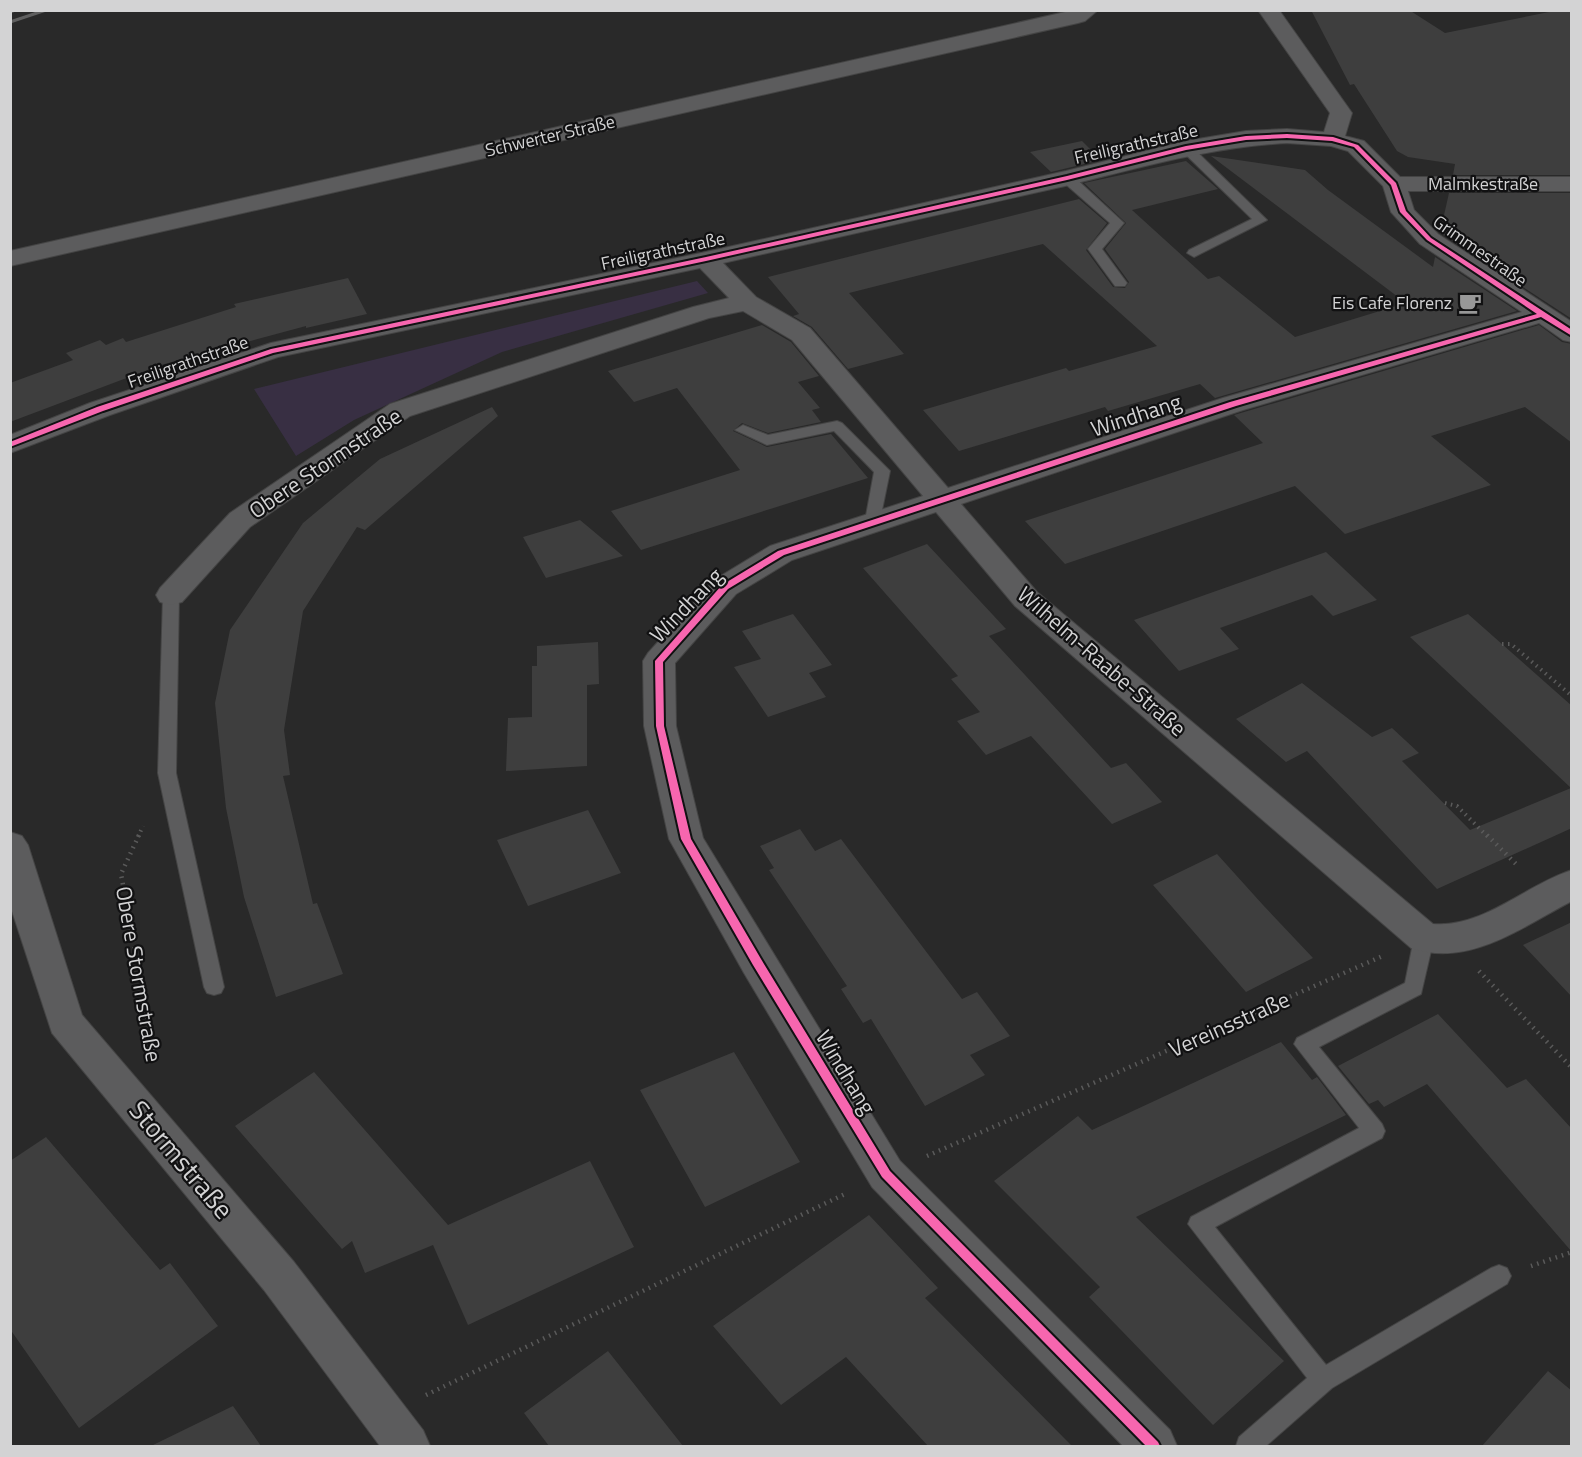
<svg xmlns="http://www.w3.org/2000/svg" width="1582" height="1457" font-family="'Titillium Web',sans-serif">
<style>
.green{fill:#382f43}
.building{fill:#3e3e3e}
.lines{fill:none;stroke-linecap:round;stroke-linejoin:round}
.lane-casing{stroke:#444;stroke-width:2}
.street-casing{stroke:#444;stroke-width:2}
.path-far1{stroke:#5a5a5a;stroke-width:4;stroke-dasharray:1.5 4.5;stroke-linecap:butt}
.path{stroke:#5a5a5a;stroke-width:4.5;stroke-dasharray:1.5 5;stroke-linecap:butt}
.lane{fill:#5c5c5d;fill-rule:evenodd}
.street{fill:#5c5c5d;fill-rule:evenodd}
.rail{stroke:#5f5f5f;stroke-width:3}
.cycleway-casing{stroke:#111112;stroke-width:4}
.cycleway{fill:#f766af;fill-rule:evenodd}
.labels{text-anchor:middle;stroke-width:4.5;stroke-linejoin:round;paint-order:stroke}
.far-street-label{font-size:18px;fill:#d3d3d4;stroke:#111112}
.far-poi-label{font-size:18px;fill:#d3d3d4;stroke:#111112;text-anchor:end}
.street-label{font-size:22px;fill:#d3d3d4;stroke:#111112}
.near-street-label{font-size:27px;fill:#d3d3d4;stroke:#111112}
</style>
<rect width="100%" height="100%" fill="#292929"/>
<!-- green -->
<path class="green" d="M 697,281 L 708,293 L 502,352 L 354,420 L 296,456 L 254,389 Z"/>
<!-- building -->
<path class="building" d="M 1311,10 L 1409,10 L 1445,33 L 1559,10 L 1572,10 L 1572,175 L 1453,175 L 1455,164 L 1408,157 L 1397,151 L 1354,84 L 1350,85 Z
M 1082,141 L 1101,160 L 1051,172 L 1030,152 Z
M 1211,156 L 1305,170 L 1328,190 L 1433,267 L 1435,257 L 1517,311 L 1215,398 L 1200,384 L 1108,411 L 1105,407 L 959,451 L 923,410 L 1066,368 L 1069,371 L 1157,346 L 1043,244 L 849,293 L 904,354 L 848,369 L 812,327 L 793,316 L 799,314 L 768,277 L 1079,199 L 1107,223 L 1086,250 L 1113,287 L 1125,288 L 1129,282 L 1105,249 L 1126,223 L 1084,183 L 1186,161 L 1218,189 L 1132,210 L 1208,279 L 1219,276 L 1295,337 L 1406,303 Z
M 1449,193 L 1572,193 L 1572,319 L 1440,233 Z
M 348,278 L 367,314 L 306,328 L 306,326 L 161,365 L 10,422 L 10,383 L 73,360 L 66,353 L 100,340 L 106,345 L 123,338 L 126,342 L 236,307 L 234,304 Z
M 762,325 L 791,342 L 819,376 L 798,382 L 820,408 L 812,410 L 821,422 L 768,433 L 742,423 L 733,431 L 767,447 L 831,434 L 868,478 L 641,550 L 611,511 L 740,470 L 677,388 L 634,402 L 608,371 Z
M 1539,325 L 1562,342 L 1572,344 L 1572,443 L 1525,407 L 1431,436 L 1491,485 L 1345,534 L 1295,486 L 1065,564 L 1025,521 L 1263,443 L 1234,415 Z
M 492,407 L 498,416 L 365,530 L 357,527 L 303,611 L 284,730 L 290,775 L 283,776 L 313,904 L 317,903 L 343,974 L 276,997 L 244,897 L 226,808 L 215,703 L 230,630 L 303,523 L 380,459 Z
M 580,520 L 623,556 L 546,578 L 523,537 Z
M 927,544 L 1006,629 L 989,636 L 1111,768 L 1126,763 L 1162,802 L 1112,824 L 1031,736 L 986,755 L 957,721 L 980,712 L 951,679 L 958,676 L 863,568 Z
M 1326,552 L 1377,600 L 1333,616 L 1312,595 L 1220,628 L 1239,649 L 1179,671 L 1134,620 Z
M 793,614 L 832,665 L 809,673 L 826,697 L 768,717 L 734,667 L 761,659 L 742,631 Z
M 1468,614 L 1572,706 L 1572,828 L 1437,889 L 1307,751 L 1286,762 L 1236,719 L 1302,683 L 1372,737 L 1392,728 L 1419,753 L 1402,761 L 1470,830 L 1571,788 L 1410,637 Z
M 598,642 L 599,684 L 587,685 L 587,766 L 506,771 L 508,718 L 532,717 L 532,666 L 537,666 L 537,646 Z
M 588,810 L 621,873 L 528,906 L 497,840 Z
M 800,829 L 815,851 L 841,839 L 962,999 L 977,992 L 1010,1036 L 970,1055 L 985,1075 L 925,1106 L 871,1019 L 863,1023 L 841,989 L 847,986 L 769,870 L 774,868 L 760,846 Z
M 1217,854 L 1263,905 L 1313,958 L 1246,992 L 1153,885 Z
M 1572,922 L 1572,997 L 1523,945 Z
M 1438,1014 L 1507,1088 L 1526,1079 L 1572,1129 L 1572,1252 L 1427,1084 L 1384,1107 L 1378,1100 L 1369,1104 L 1338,1066 Z
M 1281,1042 L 1312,1080 L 1317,1077 L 1346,1115 L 1136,1217 L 1284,1361 L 1213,1425 L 1089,1297 L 1100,1287 L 994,1181 L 1078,1116 L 1092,1130 Z
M 734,1052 L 800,1162 L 705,1207 L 640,1090 Z
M 314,1072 L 448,1225 L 590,1161 L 634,1247 L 468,1325 L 433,1245 L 365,1273 L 352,1241 L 342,1249 L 235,1126 Z
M 46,1137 L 160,1270 L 170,1263 L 218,1326 L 79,1428 L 10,1329 L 10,1161 Z
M 869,1215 L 938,1288 L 925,1298 L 1072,1446 L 928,1446 L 846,1357 L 781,1405 L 713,1326 Z
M 608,1351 L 683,1446 L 549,1446 L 524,1413 Z
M 1548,1371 L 1572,1391 L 1572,1446 L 1482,1446 Z
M 233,1406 L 261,1446 L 151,1446 Z"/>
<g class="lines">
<!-- lane casing -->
<g class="lane-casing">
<path id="lane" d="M 1186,144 L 1190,145 L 1267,220 L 1194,257 L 1187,253 L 1189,250 L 1252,219 L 1182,151 L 1182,145 Z
M 1067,174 L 1072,175 L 1124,223 L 1102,249 L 1127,283 L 1125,286 L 1115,286 L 1088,249 L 1110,223 L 1062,181 L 1061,178 Z
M 837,421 L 842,423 L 890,471 L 879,525 L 867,525 L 865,521 L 874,472 L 834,431 L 767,445 L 735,430 L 743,425 L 768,435 Z
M 171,589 L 179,595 L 176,773 L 224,987 L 221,993 L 214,995 L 207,993 L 204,987 L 158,773 L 163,595 Z
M 1424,930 L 1431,932 L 1434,938 L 1421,994 L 1319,1047 L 1382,1124 L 1385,1131 L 1382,1138 L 1215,1227 L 1326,1365 L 1491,1268 L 1499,1265 L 1507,1268 L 1511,1276 L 1507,1284 L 1332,1388 L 1266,1446 L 1236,1446 L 1239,1437 L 1307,1378 L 1188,1224 L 1191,1217 L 1359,1128 L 1294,1044 L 1297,1038 L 1405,983 L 1414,938 L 1417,932 Z"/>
</g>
<!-- street casing -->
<g class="street-casing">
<path id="street" d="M 1074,10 L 1098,10 L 1085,21 L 1078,23 L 10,266 L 10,251 Z
M 1258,10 L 1279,10 L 1352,113 L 1345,136 L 1364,141 L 1400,177 L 1572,177 L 1572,191 L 1408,191 L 1414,210 L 1438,234 L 1572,322 L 1572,342 L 1563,340 L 1539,323 L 1243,410 L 961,504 L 1037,592 L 1433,924 C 1484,928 1525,885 1572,870 L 1572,901 C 1522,927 1469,968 1411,948 L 1015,606 L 936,512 L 792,560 L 736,594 L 675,663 L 676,726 L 703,838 L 900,1161 L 1170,1430 L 1177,1446 L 1123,1446 L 872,1187 L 744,973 L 669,839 L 644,726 L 643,661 L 648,653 L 714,580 L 770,546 L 923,496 L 792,340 L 743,311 L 709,318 L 410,416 L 250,527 L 182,602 L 171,605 L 160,602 L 156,595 L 160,588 L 230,513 L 390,404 L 693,307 L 729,298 L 700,268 L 278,357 L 110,415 L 10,453 L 10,435 L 90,403 L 271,343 L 706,252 L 1066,171 L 1186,141 L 1246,131 L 1287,129 L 1324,132 L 1330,113 ZM 1287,143 L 1331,146 L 1348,151 L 1383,186 L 1391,212 L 1420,244 L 1522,312 L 1223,398 L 948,488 L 810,328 L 756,297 L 723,263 C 837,237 951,212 1065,186 C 1139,168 1210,147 1287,143 Z
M 10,832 L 22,836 L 28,845 L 82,1015 L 294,1262 L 423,1430 L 430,1446 L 380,1446 L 264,1290 L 52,1033 L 10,905 Z"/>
</g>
<!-- path-far1 -->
<path class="path-far1" d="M 1502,644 L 1511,644 L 1572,696
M 1445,803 L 1457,806 L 1488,837
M 138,837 L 143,826"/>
<!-- path -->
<path class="path" d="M 139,835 L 121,874 L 155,1062
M 1487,835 L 1519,867
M 1479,971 L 1572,1068
M 927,1156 L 1385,955
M 1531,1266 L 1572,1252
M 426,1395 L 847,1193"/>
<!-- lane -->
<use href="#lane" class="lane"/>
<!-- street -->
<use href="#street" class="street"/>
<!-- rail -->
<path class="rail" d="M 10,12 L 15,10
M 10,22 L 46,10"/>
<!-- cycleway casing -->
<g class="cycleway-casing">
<path id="cycleway" d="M 1287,134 L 1333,137 L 1358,145 L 1396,183 L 1406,211 L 1431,238 L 1572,330 L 1572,336 L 1541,317 L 1236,406 L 784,555 L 728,589 L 663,662 L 664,726 L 691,839 L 761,959 L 890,1171 L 1158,1442 L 1160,1446 L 1146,1446 L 882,1177 L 753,965 L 681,839 L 656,726 L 655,661 L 722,585 L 778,551 L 1230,402 L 1537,314 L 1427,240 L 1400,212 L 1391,185 L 1354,147 L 1332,141 L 1287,138 L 1246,140 L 1186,150 L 1067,180 L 706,261 L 273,353 L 103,411 L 10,447 L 10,442 L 97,407 L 271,349 L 706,257 L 1067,176 L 1186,146 L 1246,136 Z"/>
</g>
<!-- cycleway -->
<use href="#cycleway" class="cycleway"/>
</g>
<!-- icons -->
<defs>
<g id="cafe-bare" transform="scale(1.8)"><path d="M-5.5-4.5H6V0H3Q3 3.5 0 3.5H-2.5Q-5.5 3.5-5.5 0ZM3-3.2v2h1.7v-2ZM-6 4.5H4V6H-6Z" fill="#989898" stroke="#111112" stroke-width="2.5" paint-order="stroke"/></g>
</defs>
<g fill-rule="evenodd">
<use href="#cafe-bare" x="1470" y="303"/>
</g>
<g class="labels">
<!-- far-street labels -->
<g class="far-street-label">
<text transform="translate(550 136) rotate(-13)" y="6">Schwerter Straße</text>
<text transform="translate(1136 144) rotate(-13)" y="6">Freiligrathstraße</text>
<text x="1483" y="190">Malmkestraße</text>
<text transform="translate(663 251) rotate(-12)" y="6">Freiligrathstraße</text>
<text transform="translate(1480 251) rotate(35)" y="6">Grimmestraße</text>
<text transform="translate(188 362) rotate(-19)" y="6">Freiligrathstraße</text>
</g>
<!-- far-poi labels -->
<g class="far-poi-label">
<text x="1452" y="309">Eis Cafe Florenz</text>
</g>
<!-- street labels -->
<g class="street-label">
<text transform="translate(1136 415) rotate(-18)" y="8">Windhang</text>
<text transform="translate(325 463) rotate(-34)" y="8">Obere Stormstraße</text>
<text transform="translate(686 605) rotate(-46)" y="8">Windhang</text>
<text transform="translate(1102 661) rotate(41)" y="8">Wilhelm-Raabe-Straße</text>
<text transform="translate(139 974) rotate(80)" y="8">Obere Stormstraße</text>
<text transform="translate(1229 1024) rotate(-24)" y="8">Vereinsstraße</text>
<text transform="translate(846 1072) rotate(59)" y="8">Windhang</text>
</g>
<!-- near-street labels -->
<g class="near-street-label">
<text transform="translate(181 1160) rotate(50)" y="9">Stormstraße</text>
</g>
</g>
<!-- border -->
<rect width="1582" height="1457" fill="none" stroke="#d3d3d4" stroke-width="24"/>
</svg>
